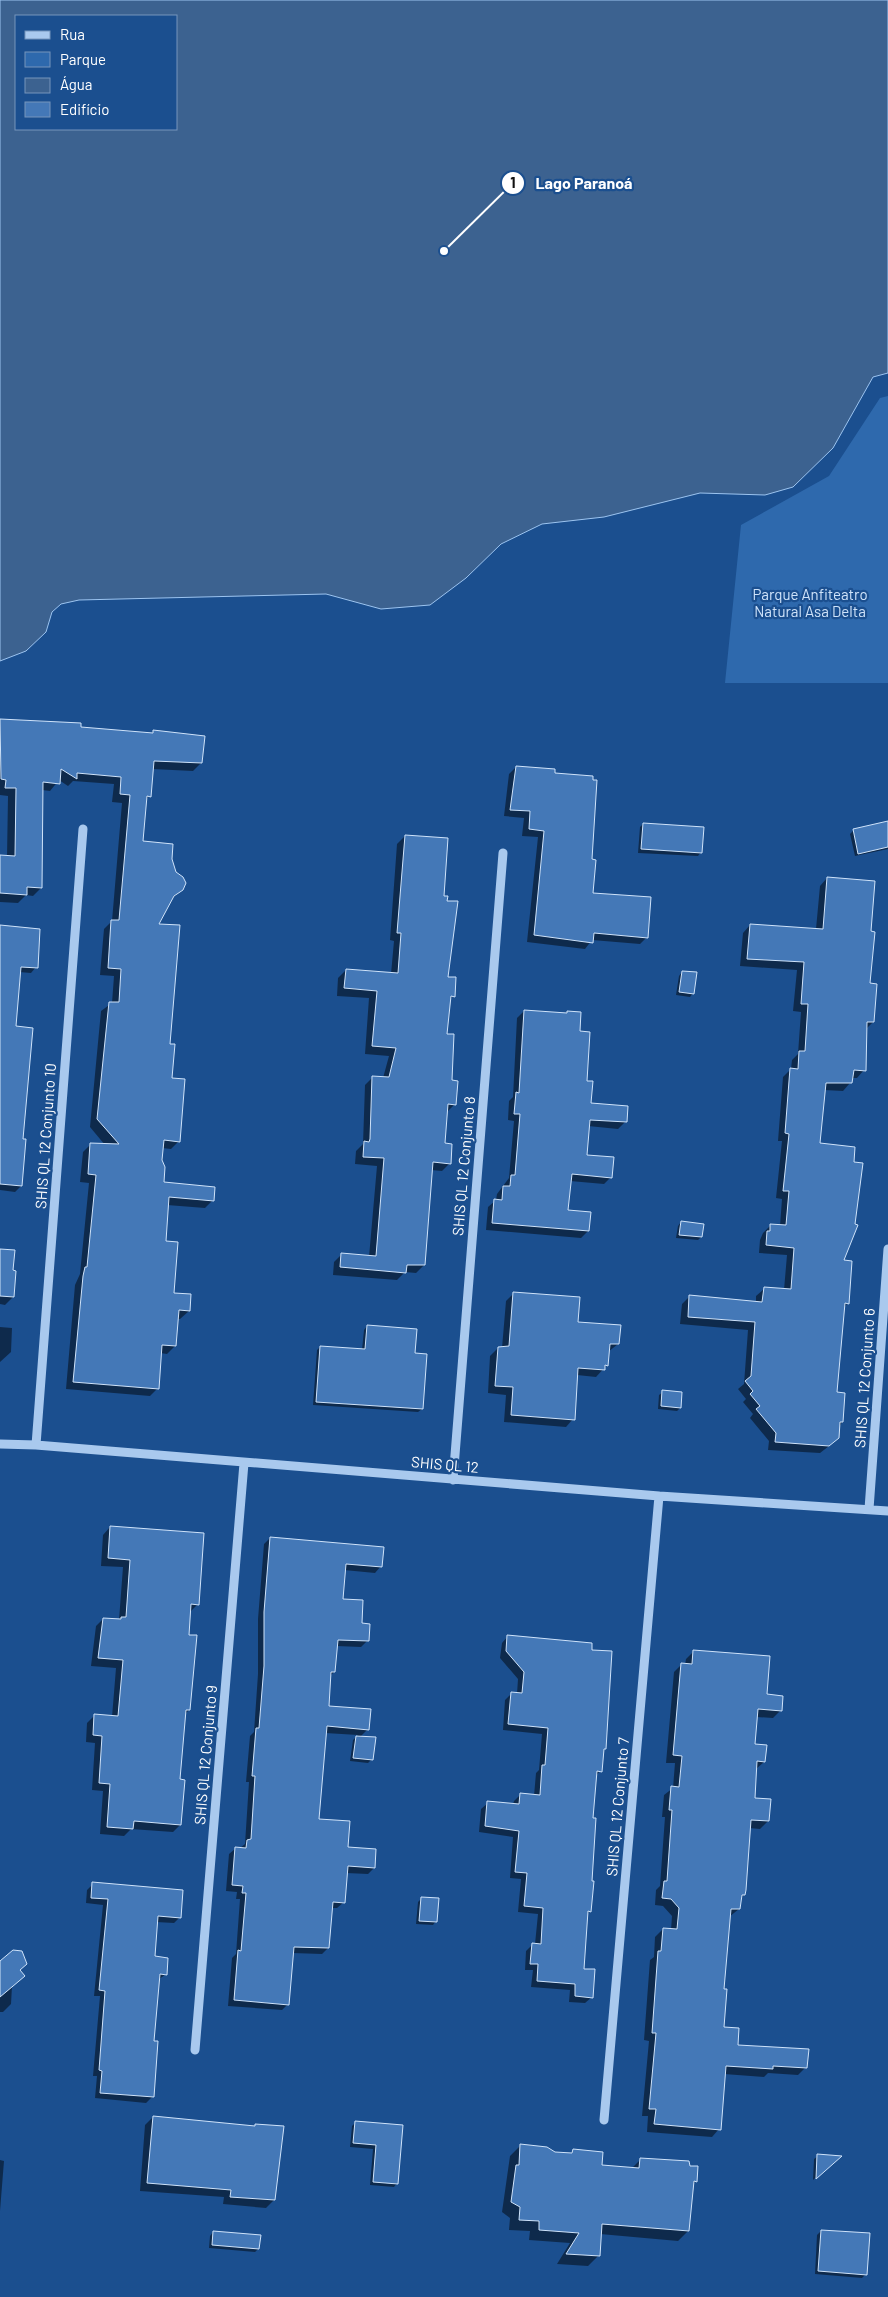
<svg xmlns="http://www.w3.org/2000/svg" width="888" height="2297" font-family="Barlow,sans-serif">
<style>
.green{fill:#2e69ad}
.water{fill:#3c6290;stroke:#9cc4f0;fill-rule:evenodd}
.shadow{fill:#0007}
.building{fill:#4478b7;stroke:#cfe3fa}
.lines{fill:none;stroke-linecap:round;stroke-linejoin:round}
.minor{stroke:#a9c9ee;stroke-width:9}
.labels{text-anchor:middle;stroke-width:4.5;stroke-linejoin:round;paint-order:stroke}
.park-label{font-size:15px;fill:#cfe3fa;stroke:#1b4f8f}
.street-label{font-size:15px;fill:#fff;stroke:#1b4f8f}
.leader{fill:none;stroke:#fff;stroke-width:2}
.callout-dot{fill:#fff;stroke:#1b4f8f;stroke-width:2}
.mark-label{font-size:15px;text-anchor:middle;font-weight:bold;fill:#111}
.callout-label{font-size:16px;text-anchor:middle;font-weight:bold;fill:#fff;stroke:#1b4f8f;stroke-width:4.5;stroke-linejoin:round;paint-order:stroke}
</style>
<rect width="100%" height="100%" fill="#1b4f8f"/>
<!-- green -->
<path class="green" d="M 888,396 L 888,683 L 725,683 L 741,525 L 829,476 L 880,398 Z"/>
<!-- water -->
<path class="water" d="M 0,0 L 888,0 L 888,373 L 873,377 L 833,448 L 793,487 L 765,495 L 700,493 L 604,517 L 542,524 L 501,544 L 466,578 L 430,605 L 381,609 L 326,594 L 79,600 L 61,604 L 52,612 L 46,632 L 26,651 L 0,661 ZM 16,16 L 176,16 L 176,129 L 16,129 Z"/>
<!-- shadow -->
<path class="shadow" d="M 0,720 L 80,725 L 79,728 L 151,734 L 153,732 L 201,763 L 193,771 L 152,769 L 149,796 L 145,801 L 141,842 L 171,859 L 182,890 L 170,900 L 157,925 L 171,1079 L 179,1141 L 171,1149 L 162,1148 L 163,1183 L 213,1200 L 205,1208 L 167,1205 L 165,1242 L 173,1294 L 189,1311 L 180,1319 L 177,1319 L 175,1346 L 167,1354 L 160,1353 L 158,1388 L 150,1396 L 66,1389 L 75,1285 L 80,1274 L 89,1183 L 80,1182 L 83,1152 L 91,1144 L 105,1145 L 90,1127 L 101,1011 L 112,1003 L 114,976 L 100,975 L 104,929 L 112,921 L 122,803 L 112,802 L 114,784 L 73,781 L 68,786 L 59,780 L 50,791 L 42,790 L 41,888 L 33,896 L 26,895 L 18,903 L 0,902 L 0,856 L 7,857 L 8,796 L 0,795 Z
M 516,767 L 591,861 L 592,894 L 647,937 L 640,944 L 592,940 L 585,949 L 527,942 L 538,837 L 522,836 L 524,818 L 504,816 L 509,774 Z
M 888,822 L 888,849 L 855,856 L 850,834 L 854,830 Z
M 643,824 L 701,852 L 698,856 L 638,853 L 640,827 Z
M 405,836 L 443,898 L 447,978 L 453,996 L 449,1001 L 446,1035 L 455,1104 L 447,1112 L 444,1144 L 450,1163 L 442,1171 L 431,1170 L 424,1265 L 416,1273 L 405,1272 L 397,1280 L 333,1275 L 334,1262 L 342,1254 L 369,1257 L 377,1166 L 355,1164 L 356,1151 L 363,1144 L 365,1085 L 373,1077 L 383,1078 L 389,1056 L 365,1054 L 369,998 L 337,996 L 338,978 L 346,970 L 391,974 L 394,941 L 390,940 L 397,844 Z
M 827,878 L 870,933 L 869,984 L 873,1022 L 866,1029 L 864,1070 L 857,1078 L 851,1078 L 850,1083 L 843,1091 L 824,1090 L 819,1144 L 842,1261 L 848,1303 L 843,1308 L 836,1394 L 842,1422 L 829,1446 L 820,1453 L 768,1450 L 769,1441 L 750,1418 L 753,1414 L 743,1402 L 746,1399 L 738,1389 L 744,1384 L 748,1330 L 680,1324 L 682,1304 L 689,1297 L 756,1303 L 756,1296 L 764,1289 L 784,1290 L 787,1255 L 759,1253 L 760,1240 L 763,1233 L 771,1225 L 780,1226 L 782,1199 L 776,1198 L 782,1141 L 778,1141 L 783,1077 L 791,1069 L 792,1060 L 798,1054 L 801,1012 L 793,1011 L 797,970 L 740,966 L 743,933 L 750,925 L 816,929 L 820,886 Z
M 0,926 L 36,967 L 31,973 L 19,972 L 15,1027 L 22,1140 L 21,1186 L 15,1192 L 0,1190 Z
M 682,972 L 693,993 L 690,997 L 676,995 L 679,976 Z
M 524,1011 L 565,1014 L 567,1012 L 578,1032 L 590,1104 L 626,1107 L 625,1122 L 618,1129 L 588,1126 L 586,1156 L 611,1177 L 604,1184 L 570,1181 L 567,1211 L 588,1231 L 581,1238 L 486,1230 L 488,1207 L 496,1200 L 497,1194 L 509,1178 L 514,1121 L 508,1120 L 509,1101 L 513,1097 L 517,1018 Z
M 681,1222 L 701,1237 L 698,1240 L 676,1238 L 678,1226 Z
M 0,1250 L 12,1271 L 13,1297 L 5,1305 L 0,1304 Z
M 514,1293 L 618,1344 L 608,1352 L 607,1365 L 596,1377 L 577,1375 L 573,1419 L 566,1427 L 504,1422 L 506,1395 L 488,1393 L 490,1356 L 498,1348 L 502,1348 L 506,1301 Z
M 367,1326 L 414,1354 L 422,1409 L 418,1412 L 313,1405 L 317,1350 L 320,1347 L 362,1350 L 364,1330 Z
M 0,1327 L 12,1328 L 11,1352 L 0,1362 Z
M 663,1392 L 680,1408 L 677,1411 L 658,1409 L 659,1395 Z
M 110,1527 L 198,1604 L 190,1612 L 187,1636 L 189,1710 L 185,1714 L 179,1781 L 180,1825 L 173,1832 L 131,1829 L 124,1836 L 100,1834 L 103,1791 L 92,1790 L 95,1743 L 86,1742 L 87,1723 L 95,1715 L 112,1717 L 116,1668 L 91,1666 L 96,1626 L 103,1619 L 119,1620 L 123,1567 L 101,1566 L 103,1535 Z
M 270,1538 L 381,1566 L 375,1573 L 344,1570 L 341,1600 L 360,1625 L 367,1641 L 361,1647 L 336,1646 L 334,1672 L 330,1676 L 327,1707 L 368,1729 L 360,1737 L 372,1759 L 368,1763 L 350,1761 L 353,1740 L 358,1735 L 325,1733 L 318,1820 L 346,1848 L 374,1868 L 368,1874 L 346,1873 L 344,1902 L 337,1908 L 331,1908 L 328,1948 L 322,1954 L 292,1953 L 288,2004 L 282,2010 L 228,2006 L 232,1958 L 236,1954 L 240,1899 L 236,1899 L 237,1892 L 226,1891 L 229,1854 L 236,1848 L 240,1848 L 245,1844 L 249,1782 L 246,1782 L 250,1736 L 254,1732 L 258,1674 L 258,1619 L 264,1544 Z
M 508,1636 L 605,1749 L 602,1751 L 600,1771 L 595,1777 L 591,1819 L 590,1911 L 587,1914 L 583,1970 L 592,1997 L 585,2003 L 569,2002 L 570,1990 L 531,1987 L 533,1970 L 525,1970 L 526,1951 L 533,1944 L 535,1944 L 538,1914 L 518,1912 L 521,1879 L 510,1878 L 513,1837 L 479,1832 L 481,1809 L 488,1803 L 513,1805 L 514,1801 L 520,1795 L 534,1796 L 536,1773 L 539,1770 L 542,1734 L 503,1730 L 505,1700 L 511,1694 L 517,1694 L 518,1679 L 500,1658 L 502,1643 Z
M 693,1652 L 766,1695 L 781,1710 L 773,1718 L 756,1717 L 754,1745 L 764,1762 L 756,1769 L 753,1799 L 768,1821 L 760,1829 L 749,1828 L 744,1895 L 740,1898 L 739,1909 L 729,1917 L 723,1990 L 723,2028 L 737,2046 L 806,2067 L 798,2075 L 768,2073 L 764,2077 L 724,2074 L 719,2129 L 712,2137 L 647,2132 L 648,2116 L 642,2116 L 649,2041 L 644,2040 L 650,1960 L 654,1957 L 655,1937 L 663,1929 L 671,1930 L 672,1916 L 663,1906 L 655,1905 L 656,1890 L 660,1886 L 665,1817 L 662,1817 L 664,1795 L 673,1788 L 675,1763 L 666,1763 L 674,1672 L 682,1664 L 685,1665 L 686,1659 Z
M 93,1884 L 179,1918 L 174,1923 L 156,1922 L 154,1958 L 166,1974 L 158,1980 L 153,2042 L 156,2042 L 152,2097 L 146,2103 L 95,2098 L 97,2076 L 93,2076 L 100,1996 L 94,1996 L 103,1905 L 86,1903 L 87,1890 Z
M 422,1898 L 436,1921 L 433,1925 L 416,1924 L 418,1902 Z
M 0,1963 L 19,1971 L 12,1986 L 11,2004 L 3,2012 L 0,2012 Z
M 153,2117 L 254,2127 L 256,2125 L 274,2200 L 266,2208 L 223,2204 L 224,2197 L 140,2191 L 145,2125 Z
M 356,2122 L 401,2126 L 397,2183 L 394,2187 L 370,2185 L 373,2149 L 350,2147 L 352,2126 Z
M 521,2145 L 555,2153 L 570,2154 L 573,2151 L 600,2166 L 631,2169 L 641,2159 L 689,2167 L 696,2181 L 692,2185 L 688,2231 L 678,2241 L 600,2234 L 598,2256 L 588,2266 L 557,2264 L 570,2243 L 529,2240 L 530,2231 L 509,2230 L 510,2218 L 502,2212 L 510,2156 Z
M 818,2156 L 839,2157 L 813,2180 L 814,2159 Z
M 0,2160 L 4,2161 L 0,2211 Z
M 821,2231 L 866,2274 L 862,2278 L 815,2274 L 817,2235 Z
M 213,2232 L 258,2249 L 255,2252 L 209,2248 L 210,2236 Z"/>
<!-- building -->
<path class="building" d="M 0,719 L 81,723 L 81,727 L 153,733 L 153,730 L 205,736 L 202,763 L 154,761 L 151,797 L 147,796 L 143,841 L 173,844 L 172,859 L 176,872 L 183,877 L 186,883 L 183,890 L 174,896 L 159,924 L 180,925 L 170,1044 L 175,1044 L 172,1078 L 185,1079 L 180,1142 L 164,1140 L 162,1160 L 165,1167 L 164,1182 L 215,1187 L 214,1201 L 169,1197 L 166,1241 L 178,1242 L 174,1293 L 191,1294 L 190,1311 L 179,1310 L 176,1346 L 162,1345 L 159,1389 L 73,1382 L 83,1276 L 85,1267 L 87,1267 L 96,1175 L 88,1174 L 90,1143 L 119,1144 L 97,1119 L 109,1002 L 119,1002 L 121,969 L 108,968 L 111,920 L 119,920 L 130,795 L 120,794 L 121,777 L 77,773 L 77,779 L 61,769 L 60,784 L 43,782 L 42,888 L 27,887 L 27,895 L 0,893 L 0,855 L 15,856 L 16,788 L 5,788 L 6,780 L 1,779 Z
M 516,766 L 555,769 L 555,773 L 593,776 L 593,780 L 597,780 L 592,859 L 596,860 L 593,893 L 651,897 L 648,938 L 594,933 L 593,943 L 534,935 L 544,831 L 529,829 L 530,811 L 510,810 Z
M 888,821 L 888,847 L 858,854 L 853,829 Z
M 643,823 L 704,827 L 702,853 L 641,849 Z
M 405,835 L 448,838 L 444,896 L 448,896 L 447,901 L 458,901 L 448,977 L 456,977 L 455,997 L 451,996 L 447,1034 L 454,1034 L 452,1080 L 458,1081 L 456,1105 L 448,1104 L 445,1143 L 452,1144 L 451,1164 L 433,1162 L 425,1265 L 407,1265 L 406,1273 L 340,1267 L 341,1253 L 376,1256 L 384,1158 L 363,1157 L 364,1141 L 369,1142 L 370,1139 L 372,1076 L 389,1077 L 396,1048 L 372,1046 L 377,991 L 344,988 L 346,969 L 398,973 L 401,933 L 397,933 Z
M 827,877 L 875,881 L 871,931 L 875,932 L 870,983 L 877,984 L 874,1022 L 867,1022 L 866,1071 L 854,1070 L 852,1083 L 826,1083 L 820,1143 L 855,1147 L 854,1162 L 863,1163 L 855,1224 L 858,1225 L 844,1260 L 852,1261 L 849,1304 L 845,1303 L 837,1392 L 845,1393 L 843,1422 L 840,1422 L 839,1438 L 829,1446 L 775,1442 L 776,1433 L 756,1409 L 760,1406 L 750,1394 L 753,1391 L 745,1381 L 751,1376 L 755,1322 L 688,1317 L 689,1295 L 762,1302 L 764,1287 L 791,1289 L 794,1248 L 766,1245 L 767,1231 L 770,1231 L 770,1224 L 786,1225 L 789,1191 L 783,1191 L 789,1134 L 785,1133 L 790,1068 L 798,1069 L 799,1051 L 805,1051 L 808,1004 L 801,1004 L 804,962 L 747,959 L 750,924 L 823,929 Z
M 0,925 L 40,929 L 38,968 L 21,967 L 16,1026 L 33,1028 L 23,1139 L 26,1139 L 22,1186 L 0,1184 Z
M 682,971 L 697,972 L 694,994 L 679,992 Z
M 524,1010 L 567,1013 L 567,1011 L 581,1012 L 580,1031 L 590,1032 L 587,1081 L 593,1081 L 591,1103 L 628,1106 L 627,1122 L 590,1120 L 587,1155 L 614,1157 L 612,1178 L 572,1174 L 568,1210 L 591,1212 L 589,1231 L 492,1223 L 494,1199 L 502,1200 L 503,1186 L 510,1186 L 511,1175 L 515,1175 L 520,1114 L 514,1114 L 516,1092 L 519,1093 Z
M 681,1221 L 704,1224 L 702,1237 L 679,1235 Z
M 0,1249 L 15,1250 L 13,1270 L 16,1271 L 14,1297 L 0,1296 Z
M 513,1292 L 580,1297 L 578,1322 L 621,1325 L 619,1344 L 610,1344 L 608,1366 L 605,1365 L 605,1370 L 578,1368 L 575,1420 L 511,1415 L 513,1387 L 495,1386 L 498,1347 L 509,1346 Z
M 367,1325 L 417,1329 L 415,1353 L 427,1354 L 423,1409 L 316,1402 L 320,1346 L 365,1349 Z
M 662,1390 L 682,1392 L 681,1408 L 661,1406 Z
M 110,1526 L 204,1533 L 199,1605 L 191,1604 L 189,1635 L 197,1635 L 190,1710 L 186,1710 L 180,1779 L 185,1780 L 181,1825 L 134,1821 L 133,1829 L 107,1827 L 110,1784 L 99,1783 L 102,1736 L 93,1735 L 94,1714 L 118,1716 L 123,1660 L 98,1658 L 103,1618 L 121,1619 L 121,1617 L 126,1617 L 130,1560 L 108,1558 Z
M 270,1537 L 384,1547 L 382,1567 L 346,1564 L 343,1599 L 363,1600 L 362,1623 L 370,1624 L 369,1641 L 338,1640 L 335,1672 L 331,1672 L 329,1706 L 371,1709 L 369,1730 L 327,1726 L 319,1819 L 350,1821 L 348,1847 L 376,1849 L 375,1868 L 348,1866 L 345,1903 L 333,1902 L 329,1948 L 294,1947 L 289,2005 L 234,2000 L 238,1950 L 241,1951 L 246,1893 L 242,1893 L 243,1886 L 232,1885 L 235,1847 L 246,1848 L 247,1840 L 251,1839 L 255,1776 L 252,1776 L 256,1728 L 259,1728 L 264,1666 L 264,1612 Z
M 507,1635 L 592,1643 L 592,1650 L 612,1651 L 606,1749 L 604,1749 L 602,1772 L 597,1771 L 593,1818 L 596,1818 L 592,1881 L 594,1881 L 591,1912 L 588,1911 L 584,1969 L 595,1969 L 593,1998 L 575,1996 L 575,1984 L 537,1981 L 538,1964 L 530,1964 L 532,1943 L 541,1944 L 543,1908 L 524,1906 L 527,1873 L 515,1872 L 519,1831 L 485,1826 L 487,1801 L 519,1804 L 520,1793 L 540,1795 L 542,1765 L 545,1765 L 548,1728 L 508,1724 L 511,1692 L 522,1693 L 524,1672 L 506,1651 Z
M 693,1650 L 770,1656 L 767,1694 L 783,1696 L 782,1711 L 758,1709 L 755,1744 L 767,1745 L 765,1762 L 757,1761 L 755,1798 L 771,1799 L 769,1821 L 751,1820 L 746,1890 L 745,1895 L 742,1895 L 740,1909 L 731,1909 L 724,1989 L 727,1989 L 724,2027 L 739,2028 L 738,2045 L 809,2049 L 807,2068 L 773,2066 L 773,2069 L 726,2066 L 721,2130 L 654,2124 L 656,2109 L 649,2109 L 656,2033 L 652,2033 L 658,1951 L 661,1951 L 663,1928 L 677,1929 L 679,1908 L 671,1899 L 662,1898 L 664,1881 L 667,1881 L 672,1810 L 669,1810 L 671,1786 L 679,1787 L 682,1756 L 673,1755 L 681,1663 L 692,1664 Z
M 356,1736 L 376,1737 L 373,1760 L 353,1758 Z
M 92,1882 L 183,1890 L 181,1918 L 158,1916 L 155,1956 L 168,1958 L 167,1975 L 160,1974 L 154,2041 L 158,2041 L 154,2097 L 100,2093 L 102,2071 L 99,2070 L 105,1991 L 99,1990 L 108,1899 L 91,1898 Z
M 421,1897 L 439,1898 L 437,1922 L 419,1921 Z
M 13,1950 L 22,1951 L 27,1964 L 20,1970 L 25,1976 L 0,1997 L 0,1961 Z
M 153,2116 L 255,2126 L 255,2124 L 284,2126 L 275,2200 L 230,2197 L 231,2190 L 147,2183 Z
M 355,2121 L 403,2125 L 398,2184 L 373,2182 L 376,2145 L 353,2143 Z
M 520,2144 L 547,2147 L 555,2152 L 572,2153 L 573,2149 L 603,2152 L 602,2165 L 639,2168 L 640,2158 L 689,2161 L 690,2166 L 698,2166 L 697,2182 L 694,2181 L 689,2231 L 602,2224 L 600,2256 L 566,2254 L 579,2233 L 539,2230 L 539,2221 L 519,2220 L 520,2207 L 511,2202 L 516,2165 L 519,2165 Z
M 817,2154 L 842,2156 L 816,2179 Z
M 821,2230 L 870,2233 L 867,2275 L 818,2271 Z
M 213,2231 L 261,2235 L 259,2249 L 212,2245 Z"/>
<g class="lines">
<!-- minor -->
<path class="minor" d="M 0,1444 L 36,1445 L 659,1496 L 888,1511
M 36,1445 L 83,829
M 453,1480 L 503,853
M 869,1509 L 888,1249
M 195,2050 L 244,1463
M 604,2120 L 659,1496"/>
</g>
<g class="labels">
<!-- park labels -->
<g class="park-label">
<text x="810" y="600">Parque Anfiteatro<tspan x="810" dy="17">Natural Asa Delta</tspan></text>
</g>
<!-- street labels -->
<g class="street-label">
<text transform="translate(46 1136) rotate(-86)" y="5">SHIS QL 12 Conjunto 10</text>
<text transform="translate(464 1166) rotate(-85)" y="5">SHIS QL 12 Conjunto 8</text>
<text transform="translate(865 1378) rotate(-86)" y="5">SHIS QL 12 Conjunto 6</text>
<text transform="translate(445 1465) rotate(5)" y="5">SHIS QL 12</text>
<text transform="translate(206 1755) rotate(-85)" y="5">SHIS QL 12 Conjunto 9</text>
<text transform="translate(618 1807) rotate(-85)" y="5">SHIS QL 12 Conjunto 7</text>
</g>
</g>
<!-- callouts -->
<path class="leader" d="M444 251L513 183"/>
<g class="callout-dot">
<circle cx="444" cy="251" r="5"/>
<circle cx="513" cy="183" r="12"/>
</g>
<g class="mark-label">
<text x="513" y="188">1</text>
</g>
<g class="callout-label">
<text x="584" y="189">Lago Paranoá</text>
</g>
<!-- legend -->
<rect x="15" y="15" width="162" height="115" fill="#1b4f8f" stroke="#7695bc"/>
<rect x="25" y="31" width="25" height="8" fill="#a9c9ee" stroke="#7695bc"/>
<text x="60" y="40" font-size="15" fill="#ffffff">Rua</text>
<rect x="25" y="52" width="25" height="15" fill="#2e69ad" stroke="#7695bc"/>
<text x="60" y="65" font-size="15" fill="#ffffff">Parque</text>
<rect x="25" y="78" width="25" height="15" fill="#3c6290" stroke="#7695bc"/>
<text x="60" y="90" font-size="15" fill="#ffffff">Água</text>
<rect x="25" y="102" width="25" height="15" fill="#4478b7" stroke="#7695bc"/>
<text x="60" y="115" font-size="15" fill="#ffffff">Edifício</text>
</svg>
